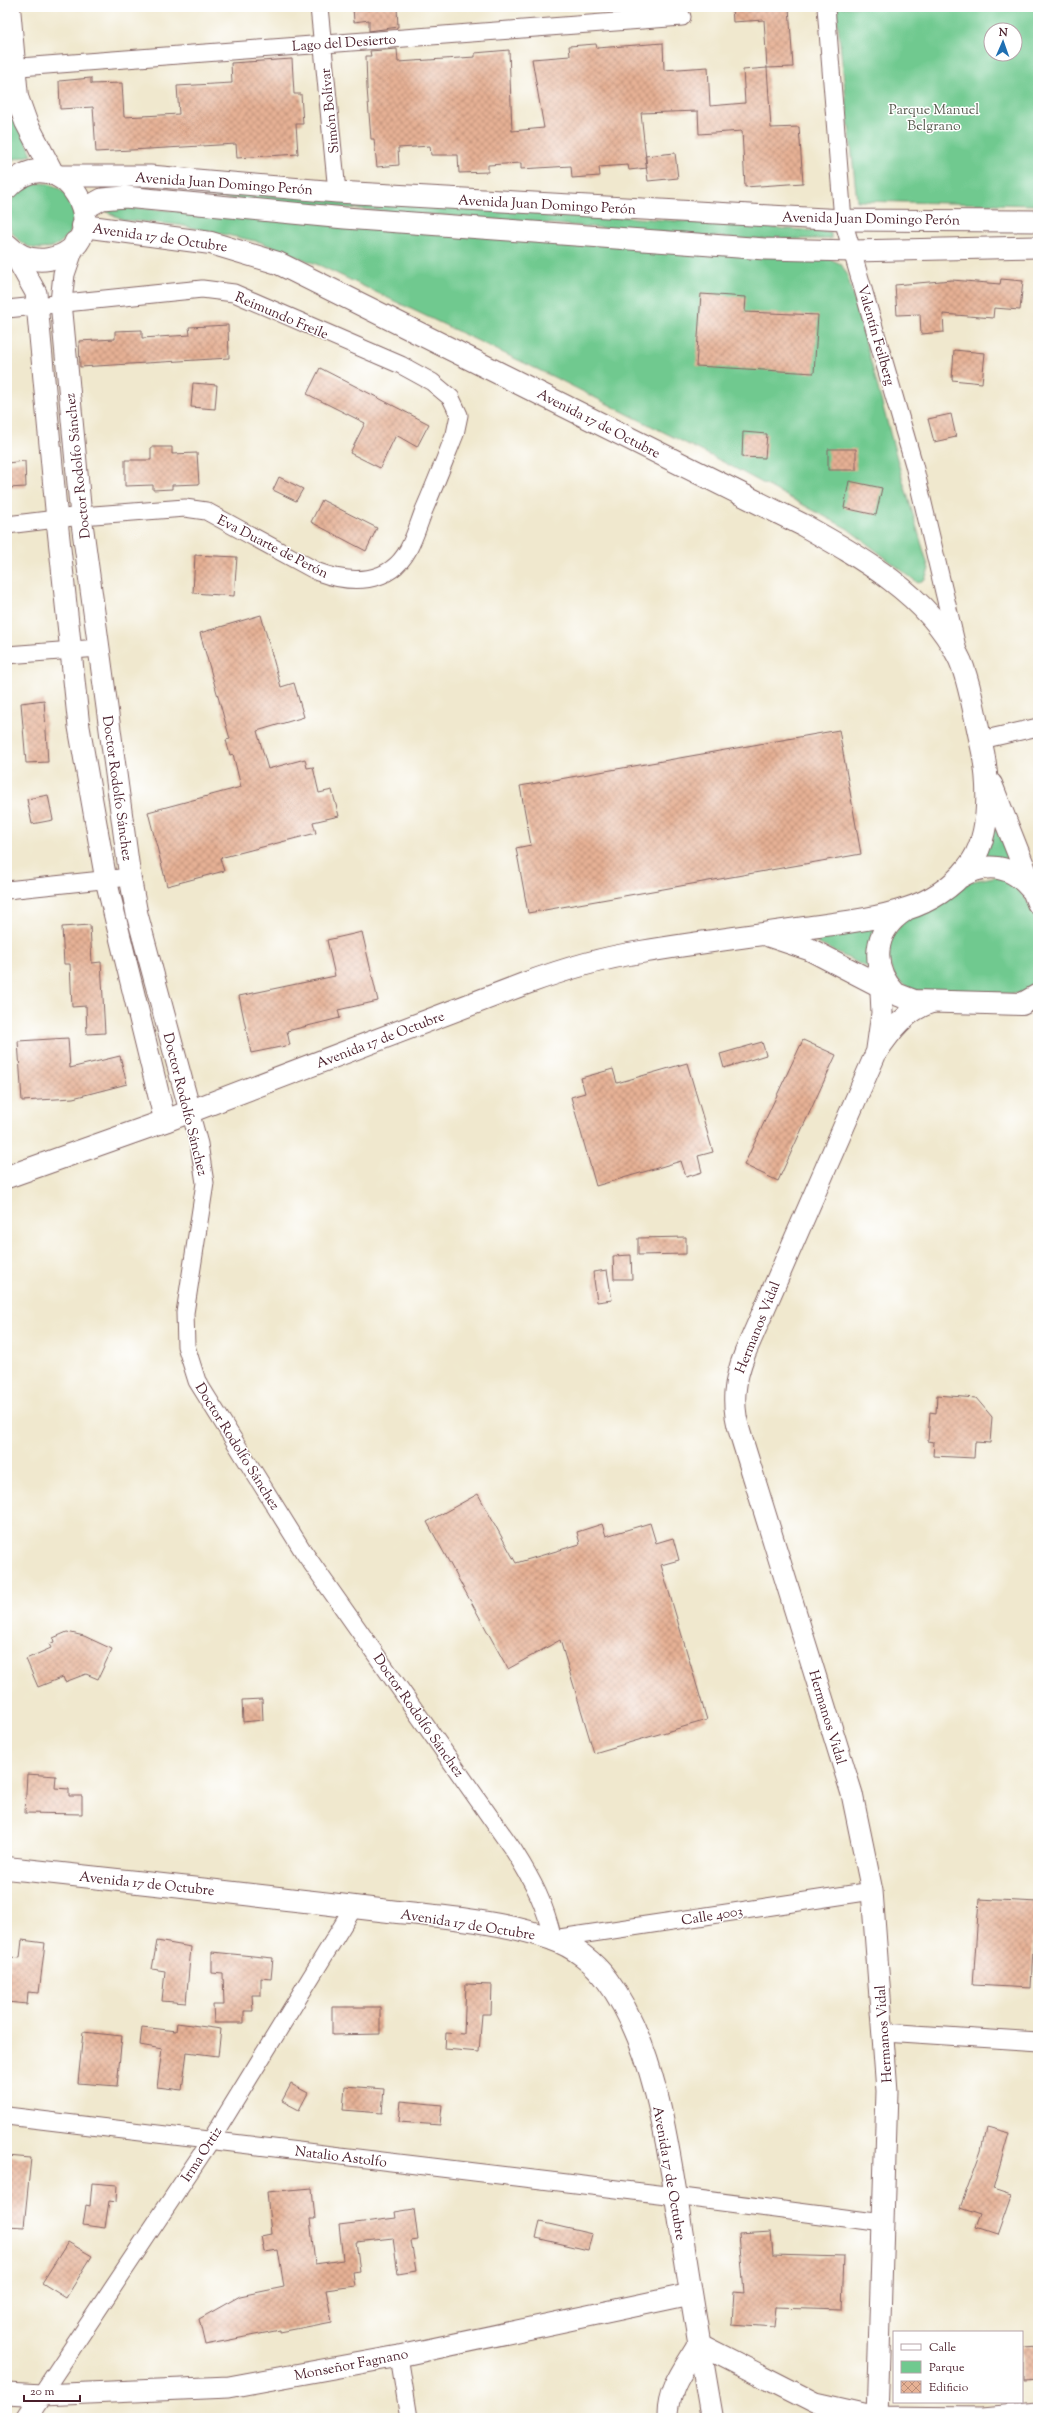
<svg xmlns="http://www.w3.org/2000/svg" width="1045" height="2425" font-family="'Sorts Mill Goudy',serif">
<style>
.green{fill:#70c98f;stroke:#5d745d;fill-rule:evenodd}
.building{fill:url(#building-cross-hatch)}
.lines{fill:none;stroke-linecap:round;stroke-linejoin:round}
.minor-casing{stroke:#846564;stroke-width:19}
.tertiary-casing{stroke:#846564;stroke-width:23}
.secondary-casing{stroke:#846564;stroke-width:24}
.minor{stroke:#fff;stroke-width:17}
.tertiary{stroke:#fff;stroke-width:21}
.secondary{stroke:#fff;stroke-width:22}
.labels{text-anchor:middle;stroke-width:3;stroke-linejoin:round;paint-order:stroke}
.street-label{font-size:14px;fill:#4a1f2b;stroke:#fff}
.park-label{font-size:14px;fill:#575a4e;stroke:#fff}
</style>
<defs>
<pattern id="building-cross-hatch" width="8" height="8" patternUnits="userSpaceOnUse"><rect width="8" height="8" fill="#e6b194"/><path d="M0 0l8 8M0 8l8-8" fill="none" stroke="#bc8f79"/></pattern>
</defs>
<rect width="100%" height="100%" fill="#fff"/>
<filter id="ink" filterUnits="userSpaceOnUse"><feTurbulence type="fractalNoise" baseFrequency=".025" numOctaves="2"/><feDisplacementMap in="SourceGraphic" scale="8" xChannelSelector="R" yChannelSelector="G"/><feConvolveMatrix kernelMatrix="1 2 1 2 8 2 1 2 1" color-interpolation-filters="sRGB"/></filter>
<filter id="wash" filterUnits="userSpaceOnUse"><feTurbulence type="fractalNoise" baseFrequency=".012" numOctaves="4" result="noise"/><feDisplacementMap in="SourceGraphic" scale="16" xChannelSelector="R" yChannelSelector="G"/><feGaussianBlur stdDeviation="0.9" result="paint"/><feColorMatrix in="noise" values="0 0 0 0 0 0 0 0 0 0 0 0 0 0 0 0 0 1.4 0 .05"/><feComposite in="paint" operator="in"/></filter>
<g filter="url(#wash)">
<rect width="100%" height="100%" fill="#f0e8ce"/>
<!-- green -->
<path class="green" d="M 836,7 L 1038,7 L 1038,205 L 857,201 ZM 991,30 L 1015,30 L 1015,54 L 991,54 Z
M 7,92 L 32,155 L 7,161 Z
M8 216a33 33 0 1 1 66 0a33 33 0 1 1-66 0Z
M 203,190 L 455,205 L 818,231 L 831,233 L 831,239 L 745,239 L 205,197 Z
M 112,206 L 828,258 L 841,264 L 847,274 L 902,477 L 929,569 L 925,579 L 918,583 L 848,529 L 727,464 L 564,382 L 321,266 L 260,242 L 179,225 L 124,220 L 105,211 Z
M 994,822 L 1014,864 L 982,856 Z
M 998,876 C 1044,901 1038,934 1038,979 L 1022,994 L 911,990 L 897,979 L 891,969 L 889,957 L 891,938 L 906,918 L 968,882 Z
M 877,925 L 870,969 L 801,935 Z"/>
<g id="blocks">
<!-- building -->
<path class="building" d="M 353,7 L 397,7 L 398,27 L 369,31 L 369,20 L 354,22 Z
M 732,7 L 789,7 L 793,67 L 767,68 L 764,20 L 733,22 Z
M 663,43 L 664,70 L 708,67 L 710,106 L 745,103 L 743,70 L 767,68 L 771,128 L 799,127 L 803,183 L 745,187 L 742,131 L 699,134 L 698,111 L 641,113 L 647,168 L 629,170 L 628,165 L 599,167 L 600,176 L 572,178 L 571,166 L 521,169 L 521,163 L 488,165 L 488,172 L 459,173 L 458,155 L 431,155 L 430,146 L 398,148 L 399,165 L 377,167 L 374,139 L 371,139 L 367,88 L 366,56 L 371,56 L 370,51 L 397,49 L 398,62 L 475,57 L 475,53 L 509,50 L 512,131 L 544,128 L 532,59 L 570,56 L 569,46 L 596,44 L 597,48 Z
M 292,59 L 294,94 L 301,94 L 303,124 L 296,124 L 298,154 L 237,158 L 236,144 L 96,152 L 93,107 L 60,109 L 59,81 L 91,78 L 91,84 L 122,83 L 124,117 L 179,114 L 177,86 L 232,83 L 231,63 Z
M 675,153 L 678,178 L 648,181 L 645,156 Z
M 1001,279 L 1023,281 L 1020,310 L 994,308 L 993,318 L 943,314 L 944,332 L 921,334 L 920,314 L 897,315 L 895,285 L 952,280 L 1000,284 Z
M 701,294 L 746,297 L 745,312 L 818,315 L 814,373 L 696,366 Z
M 228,325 L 229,358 L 80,367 L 79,341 L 115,339 L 115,331 L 142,330 L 142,338 L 190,335 L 189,327 Z
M 954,350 L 985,353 L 982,383 L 952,380 Z
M 320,368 L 429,424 L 417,447 L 396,435 L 380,468 L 350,453 L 365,423 L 307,394 Z
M 193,383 L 217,385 L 215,409 L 191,407 Z
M 951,414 L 956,437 L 934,442 L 928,419 Z
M 743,432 L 767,434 L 765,458 L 742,457 Z
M 151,447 L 172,447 L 172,454 L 197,453 L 199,484 L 172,485 L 172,489 L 153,490 L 153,485 L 125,486 L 125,460 L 151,460 Z
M 828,449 L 856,449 L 856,470 L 828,470 Z
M 25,461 L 26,487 L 7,488 L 7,463 Z
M 279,477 L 303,489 L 296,501 L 273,490 Z
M 849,481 L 882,488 L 876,515 L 844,508 Z
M 322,500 L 377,528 L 366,551 L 311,522 Z
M 195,555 L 237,557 L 234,596 L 193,593 Z
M 261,615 L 281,687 L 294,683 L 304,717 L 257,731 L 268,769 L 305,759 L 307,768 L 313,767 L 319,793 L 332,790 L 339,816 L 313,822 L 316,833 L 220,858 L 224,871 L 167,886 L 148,812 L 241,787 L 233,754 L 230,755 L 226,740 L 230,739 L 200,633 Z
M 44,700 L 48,762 L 26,763 L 21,703 Z
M 839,730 L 861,854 L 528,913 L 516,848 L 531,845 L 520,786 Z
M 48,795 L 53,820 L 32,824 L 27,799 Z
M 90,925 L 92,963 L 101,962 L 105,1033 L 87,1034 L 86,1006 L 72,1007 L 70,964 L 64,964 L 62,927 Z
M 362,932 L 378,1001 L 338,1010 L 340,1018 L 287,1031 L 290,1045 L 251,1053 L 239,996 L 335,976 L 327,940 Z
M 68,1038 L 70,1068 L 120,1056 L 127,1084 L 73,1098 L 22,1101 L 18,1041 Z
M 803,1040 L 836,1055 L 778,1181 L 744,1165 Z
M 762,1042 L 766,1055 L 724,1068 L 720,1054 Z
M 687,1063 L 713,1152 L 698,1156 L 702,1172 L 686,1177 L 681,1161 L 596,1186 L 571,1097 L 585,1093 L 581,1078 L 613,1069 L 617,1083 Z
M 686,1237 L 686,1254 L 638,1255 L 638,1238 Z
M 631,1255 L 632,1279 L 614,1279 L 613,1256 Z
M 607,1270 L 612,1300 L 597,1302 L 593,1272 Z
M 937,1395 L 976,1398 L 992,1417 L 990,1443 L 975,1442 L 974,1458 L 933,1456 L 934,1442 L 928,1441 L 930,1412 L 936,1413 Z
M 478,1494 L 516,1563 L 580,1544 L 577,1532 L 602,1524 L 606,1536 L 650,1523 L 656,1543 L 673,1538 L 679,1560 L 661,1565 L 707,1720 L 594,1753 L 560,1640 L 508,1669 L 427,1522 Z
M 67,1632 L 84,1636 L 112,1649 L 98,1679 L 86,1674 L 65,1682 L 63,1677 L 38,1687 L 26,1659 L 51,1648 L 49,1644 L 54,1642 L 53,1638 Z
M 262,1699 L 263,1720 L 243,1722 L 242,1700 Z
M 27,1774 L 56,1776 L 55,1788 L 69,1789 L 69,1796 L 82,1796 L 82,1814 L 25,1813 Z
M 979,1899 L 1038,1902 L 1038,1928 L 1034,1928 L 1031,1988 L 973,1985 Z
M 22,1940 L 45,1943 L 39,1993 L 28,1992 L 27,2004 L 7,2002 L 7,1970 L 9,1970 L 10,1957 L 20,1958 Z
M 157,1941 L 191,1947 L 186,2003 L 162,2001 L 165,1971 L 152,1969 Z
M 212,1952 L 273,1958 L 271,1979 L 261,1978 L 261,1995 L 252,1995 L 253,2011 L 244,2011 L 244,2023 L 214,2023 L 213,2005 L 224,2005 L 223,1974 L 212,1973 Z
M 466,1984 L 492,1985 L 491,2014 L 482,2014 L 479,2052 L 445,2049 L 446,2033 L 464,2034 Z
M 332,2007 L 380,2007 L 380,2034 L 332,2035 Z
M 177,2023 L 221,2029 L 218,2056 L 187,2052 L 182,2090 L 157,2087 L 162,2049 L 140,2045 L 142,2027 L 176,2031 Z
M 83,2032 L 122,2036 L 117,2086 L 78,2083 Z
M 291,2084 L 308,2093 L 299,2110 L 282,2101 Z
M 345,2086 L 384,2089 L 382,2113 L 343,2110 Z
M 401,2101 L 442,2105 L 440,2125 L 399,2122 Z
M 986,2127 L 1009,2133 L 993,2189 L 1011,2195 L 997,2235 L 976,2228 L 981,2215 L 960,2208 L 981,2151 Z
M 7,2156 L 31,2158 L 24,2227 L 7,2226 Z
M 92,2183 L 117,2185 L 116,2202 L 109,2201 L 105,2228 L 83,2225 L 86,2205 L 90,2206 Z
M 312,2188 L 315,2219 L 310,2219 L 315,2264 L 343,2260 L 339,2225 L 396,2218 L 395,2212 L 414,2209 L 418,2240 L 411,2241 L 416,2271 L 398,2274 L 393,2238 L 356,2242 L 360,2271 L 353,2272 L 355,2286 L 326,2290 L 332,2322 L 280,2332 L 280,2330 L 205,2345 L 199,2319 L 240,2296 L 284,2287 L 278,2250 L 264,2252 L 261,2236 L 271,2234 L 267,2192 Z
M 540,2222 L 592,2234 L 588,2250 L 536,2238 Z
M 771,2232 L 773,2255 L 844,2257 L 842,2309 L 776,2307 L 774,2327 L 732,2324 L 734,2292 L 744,2293 L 739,2234 Z
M 68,2242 L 92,2256 L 66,2298 L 42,2283 Z
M 1038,2346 L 1038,2381 L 1022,2382 L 1022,2347 Z"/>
</g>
</g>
<g filter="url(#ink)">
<use href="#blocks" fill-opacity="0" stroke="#846564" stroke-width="1"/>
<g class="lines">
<!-- minor casing -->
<g class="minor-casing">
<path id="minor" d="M 319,7 L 337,192
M 826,7 L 843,220 L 914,465 L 957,647
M 7,68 L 682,17
M 7,309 L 202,289 L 234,293 L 401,365 L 432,382 L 451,398 L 459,415 L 455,434 C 445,459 435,485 424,510 C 419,523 415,537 408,550 C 389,585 351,584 318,572 L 206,511 L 185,508 L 81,516 L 7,525
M 7,655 L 99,648
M 981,740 L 1038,727
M 7,890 L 130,877
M 190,1111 L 199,1144 L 205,1183 L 185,1313 L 186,1346 L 197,1381 L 303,1551 L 514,1851 C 533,1881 545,1904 553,1939 L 872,1891
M 884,2032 L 1038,2042
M 7,2116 L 675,2196 L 883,2223
M 399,2356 L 409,2418
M 41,2395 L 211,2140 L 354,1907"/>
</g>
<!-- tertiary casing -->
<g class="tertiary-casing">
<path id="tertiary" d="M 57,176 L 150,176 L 337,192 L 843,220 L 1038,221
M 84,209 L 102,199 L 125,197 L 345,218 L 765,249 L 853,251 L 1038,247
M 75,242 L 64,274 L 61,302 L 81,516 L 130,877 L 137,914 L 190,1111
M 12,250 L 36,293 L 57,520 L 79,727 L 106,880 L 165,1121
M 877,1049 L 882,1013 L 880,971
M 7,2393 L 41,2395 L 229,2387 L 399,2356 L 691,2294
M 26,2418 L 41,2395
M 668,2418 C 667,2389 685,2368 699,2344 L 815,2403 L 877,2417 L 983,2418 L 1038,2413
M 877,2418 L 887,2091 L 872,1891 L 852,1794 L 740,1433 C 731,1404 734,1381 745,1353 L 876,1053 C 891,1031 906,1010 933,1002"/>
</g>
<!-- secondary casing -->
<g class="secondary-casing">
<path id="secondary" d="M 9,7 L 17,97 L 26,122 L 53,174
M 7,188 C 61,129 126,243 49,259 C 33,262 18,256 7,245
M 991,784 L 1038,903
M 960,877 C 986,861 1012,865 1032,890
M 770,936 L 809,949 L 896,994 L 914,1001 L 1022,1004 L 1038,995
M 895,993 C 870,967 873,931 904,911
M 7,1177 L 165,1121 L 524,984 C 562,970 601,958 641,952 C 695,943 750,936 805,928 C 838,923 873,920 906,909 C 929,902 953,887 968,867 C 994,835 989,775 980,738 C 975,716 968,674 958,656 C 928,595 860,557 803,525 L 278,263 L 211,243 L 83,226
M 7,1868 C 128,1881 250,1894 371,1909 C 429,1916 497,1919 552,1939 C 573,1946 594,1962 607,1980 C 658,2048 670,2160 683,2242 C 692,2301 702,2360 712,2418"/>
</g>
<!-- minor -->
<use href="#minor" class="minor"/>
<!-- tertiary -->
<use href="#tertiary" class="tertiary"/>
<!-- secondary -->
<use href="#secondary" class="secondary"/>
</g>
</g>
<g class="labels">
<!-- street labels -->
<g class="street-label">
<text transform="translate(344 42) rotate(-4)" y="5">Lago del Desierto</text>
<text transform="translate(329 111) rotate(-96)" y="5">Simón Bolívar</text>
<text transform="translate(224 183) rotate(4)" y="5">Avenida Juan Domingo Perón</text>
<text transform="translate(547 204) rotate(3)" y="5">Avenida Juan Domingo Perón</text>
<text transform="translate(871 218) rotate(1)" y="5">Avenida Juan Domingo Perón</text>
<text transform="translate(160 237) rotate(8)" y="5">Avenida 17 de Octubre</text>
<text transform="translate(282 315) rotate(23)" y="5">Reimundo Freile</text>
<text transform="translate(877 335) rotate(74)" y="5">Valentín Feilberg</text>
<text transform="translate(599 423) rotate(27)" y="5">Avenida 17 de Octubre</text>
<text transform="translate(77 466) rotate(-96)" y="5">Doctor Rodolfo Sánchez</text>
<text transform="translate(273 546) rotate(27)" y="5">Eva Duarte de Perón</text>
<text transform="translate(118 788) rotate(82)" y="5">Doctor Rodolfo Sánchez</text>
<text transform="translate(380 1039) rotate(-21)" y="5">Avenida 17 de Octubre</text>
<text transform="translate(186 1104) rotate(76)" y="5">Doctor Rodolfo Sánchez</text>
<text transform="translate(757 1327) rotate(-68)" y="5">Hermanos Vidal</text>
<text transform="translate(238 1446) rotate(58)" y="5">Doctor Rodolfo Sánchez</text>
<text transform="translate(419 1715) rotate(55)" y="5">Doctor Rodolfo Sánchez</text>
<text transform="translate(828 1717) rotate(73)" y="5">Hermanos Vidal</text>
<text transform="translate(147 1883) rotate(6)" y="5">Avenida 17 de Octubre</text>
<text transform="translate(712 1915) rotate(-9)" y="5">Calle 4003</text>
<text transform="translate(468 1924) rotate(9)" y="5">Avenida 17 de Octubre</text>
<text transform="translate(883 2034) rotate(-94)" y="5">Hermanos Vidal</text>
<text transform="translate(201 2154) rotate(-57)" y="5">Irma Ortiz</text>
<text transform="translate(341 2156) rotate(7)" y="5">Natalio Astolfo</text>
<text transform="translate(670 2173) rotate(80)" y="5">Avenida 17 de Octubre</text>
<text transform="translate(351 2364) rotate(-11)" y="5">Monseñor Fagnano</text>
</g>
<!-- park labels -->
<g class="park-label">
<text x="934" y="114">Parque Manuel<tspan x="934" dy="16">Belgrano</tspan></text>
</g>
</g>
<!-- margin -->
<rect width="1045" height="2425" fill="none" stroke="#fff" stroke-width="24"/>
<!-- legend -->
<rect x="893" y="2331" width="130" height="72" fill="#ffffff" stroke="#b7a5aa"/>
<rect x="901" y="2344" width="20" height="6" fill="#ffffff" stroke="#b7a5aa"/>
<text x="929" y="2351" font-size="12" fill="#4a1f2b">Calle</text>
<rect x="901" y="2361" width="20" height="12" fill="#70c98f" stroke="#b7a5aa"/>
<text x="929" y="2371" font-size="12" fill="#4a1f2b">Parque</text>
<rect x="901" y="2381" width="20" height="12" fill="url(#building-cross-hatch)" stroke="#b7a5aa"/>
<text x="929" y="2391" font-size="12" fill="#4a1f2b">Edificio</text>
<!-- north arrow -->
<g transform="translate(1003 42) rotate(2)"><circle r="19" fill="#ffffff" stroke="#b7a5aa"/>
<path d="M0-3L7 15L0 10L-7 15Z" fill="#1f6fb2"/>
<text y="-6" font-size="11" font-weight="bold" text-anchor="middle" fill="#4a1f2b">N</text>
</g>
<!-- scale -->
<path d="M24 2395v6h56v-6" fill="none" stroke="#4a1f2b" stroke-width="2"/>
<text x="30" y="2395" font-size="12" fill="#4a1f2b" stroke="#ffffff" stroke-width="3" paint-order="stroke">20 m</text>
</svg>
